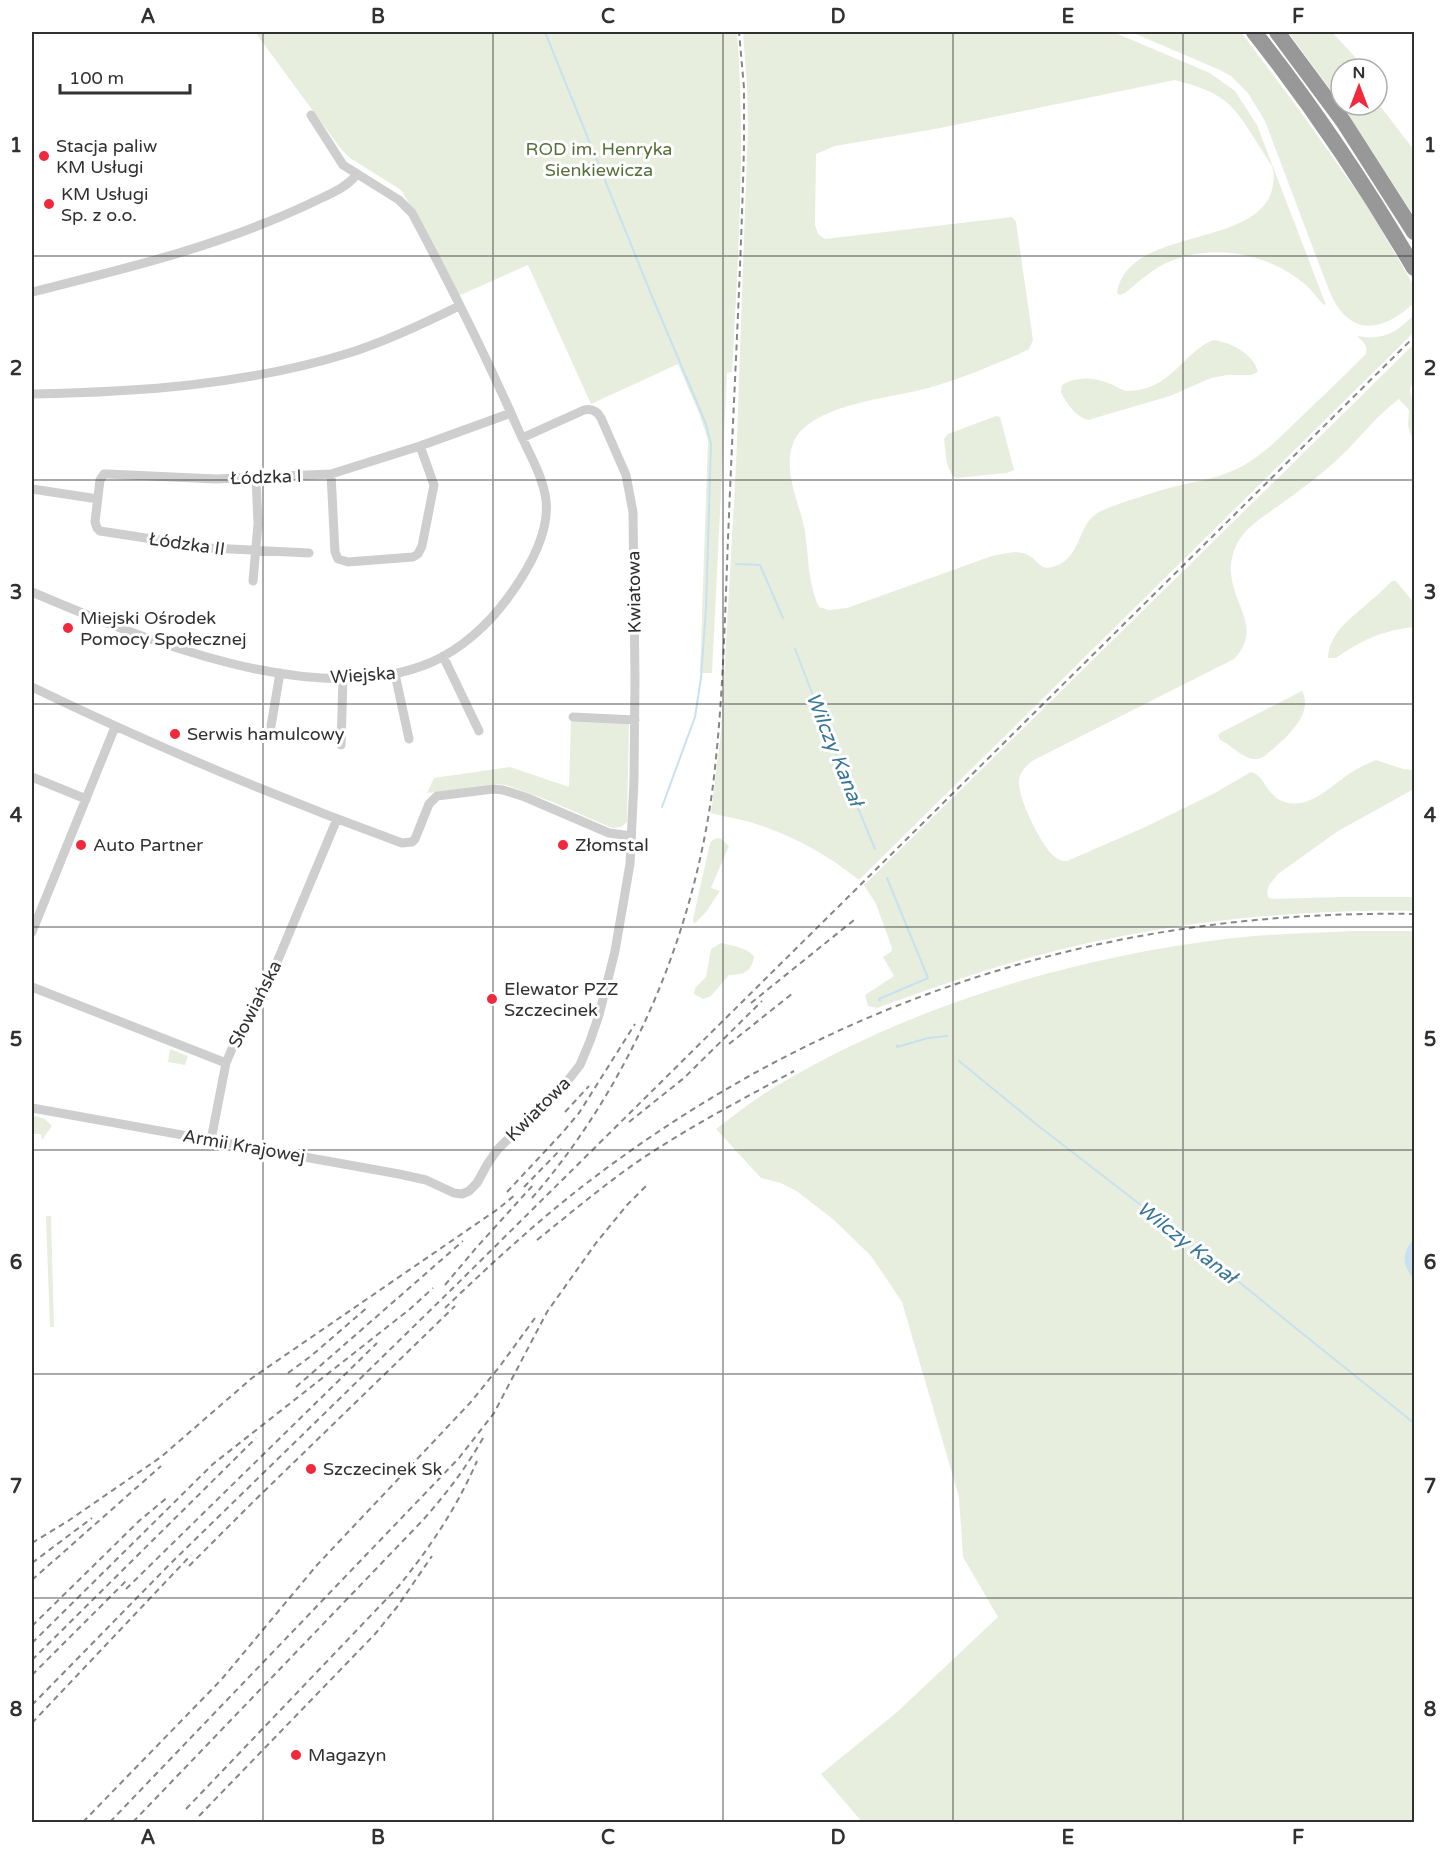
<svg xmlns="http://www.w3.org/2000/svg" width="1446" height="1854" font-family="'Varela Round',sans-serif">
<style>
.green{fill:#e7eede}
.water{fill:#c9e1ef}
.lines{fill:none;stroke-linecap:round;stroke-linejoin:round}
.stream{stroke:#c9e1ef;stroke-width:2}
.minor{stroke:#cecece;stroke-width:9}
.motorway{stroke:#989898;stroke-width:16}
.rail{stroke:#868686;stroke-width:2;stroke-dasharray:6 4.5;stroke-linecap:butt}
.grid{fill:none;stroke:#313131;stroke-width:1.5;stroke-opacity:0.55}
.poi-dot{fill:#f02a3d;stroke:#fff;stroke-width:2}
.labels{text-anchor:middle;stroke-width:6;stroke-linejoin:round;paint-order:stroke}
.poi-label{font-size:18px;fill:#313131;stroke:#fff;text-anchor:start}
.park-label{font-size:18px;fill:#55703a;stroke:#fff}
.street-label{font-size:18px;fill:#313131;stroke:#fff}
.water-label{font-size:20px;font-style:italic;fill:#387699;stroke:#fff}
.neatline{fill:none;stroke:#313131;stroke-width:2}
.grid-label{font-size:20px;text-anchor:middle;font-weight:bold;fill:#313131}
</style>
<rect width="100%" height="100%" fill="#fff"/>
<!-- green -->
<path class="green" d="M 255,32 L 737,32 C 746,146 738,258 732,372 L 727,373 L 712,673 L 700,673 L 708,440 L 699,413 L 678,364 L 591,404 L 528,265 L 458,296 L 427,233 L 401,190 L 350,158 L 341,149 Z
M 743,32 L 1113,32 L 1210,73 L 1235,91 L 1257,125 L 1326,305 L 1323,304 C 1317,298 1313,292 1307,286 C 1271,254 1216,243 1171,261 C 1154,267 1139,282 1125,293 L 1120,295 L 1117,293 C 1127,225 1263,250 1273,185 C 1274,178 1274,173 1272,166 C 1260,149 1242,114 1226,102 C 1212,90 1193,85 1175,80 L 935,129 L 835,146 L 816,154 L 815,225 L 818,234 L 825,239 L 1012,217 L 1016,222 L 1033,340 L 1029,349 L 1017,355 C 990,366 963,378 935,386 C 898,398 813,402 794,441 C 782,467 798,501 804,526 C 809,553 807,581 819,607 L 829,610 L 847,608 L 992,556 C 1003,554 1018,549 1028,555 C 1039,560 1039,572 1055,566 C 1081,558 1078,525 1096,514 C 1105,508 1119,504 1130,500 C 1144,496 1159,490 1173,487 C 1191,482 1210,480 1227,473 C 1257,462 1279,438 1302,416 C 1323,396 1344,376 1365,355 C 1369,346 1364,343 1357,336 C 1384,341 1396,332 1414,315 L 1414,332 L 859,880 C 828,855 794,836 756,824 C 742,819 726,817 711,813 L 721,732 L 736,465 L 748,126 L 747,86 Z
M 1131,32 L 1241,32 L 1300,111 L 1368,207 L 1414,286 L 1414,303 C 1392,323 1363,339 1340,310 C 1333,301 1329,290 1325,280 L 1265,121 L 1248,93 L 1231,76 L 1220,70 Z
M 1288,32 L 1332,32 L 1356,58 L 1360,69 L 1341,69 L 1341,104 Z
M 1377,102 L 1414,150 L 1414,216 L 1342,105 L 1377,105 Z
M 1214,340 C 1230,342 1254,354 1258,372 L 1251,375 L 1227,375 L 1211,378 L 1170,396 L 1088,420 C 1076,417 1066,403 1061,392 L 1062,385 C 1077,376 1094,377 1111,384 C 1116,386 1122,391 1128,391 C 1134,391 1141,390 1146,388 C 1174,381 1188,349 1214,340 Z
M 1414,344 L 1414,377 L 1410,390 L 1414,410 L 1414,443 L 1408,426 L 1409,410 L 1399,399 C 1377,415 1360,438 1340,457 C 1319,477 1295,494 1271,511 C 1257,521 1243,530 1236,546 C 1232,555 1230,564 1231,573 C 1233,605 1263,629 1234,659 L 1032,761 C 1026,766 1020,772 1019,780 C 1017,797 1041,845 1054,856 C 1058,860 1061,861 1067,861 L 1143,828 L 1213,794 L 1251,772 C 1264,775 1265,792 1280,800 C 1308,814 1333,783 1355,770 C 1362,766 1369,763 1376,760 L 1403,769 L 1414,770 L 1414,789 L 1338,831 L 1278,874 L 1269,885 L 1267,893 L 1269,898 L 1274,899 L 1338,897 L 1414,897 L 1414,911 C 1285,909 1157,923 1032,957 C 979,971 928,990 877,1008 L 868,1006 L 865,995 L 894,976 L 883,957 L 892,951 L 892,948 L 876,904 L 864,885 Z
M 996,416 L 1000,417 L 1014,470 L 1007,473 L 956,478 C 945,470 946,452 944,439 L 948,434 Z
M 1392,581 L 1396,581 L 1414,603 L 1414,627 C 1382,631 1363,639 1336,658 L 1328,658 C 1329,633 1350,619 1367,604 C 1375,597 1384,589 1392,581 Z
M 1302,691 C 1314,713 1288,736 1273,749 C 1268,753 1263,759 1257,759 C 1243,760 1232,745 1220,740 L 1218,735 L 1220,733 Z
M 571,721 L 629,723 L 627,822 L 621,827 L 612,828 L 550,801 L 506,785 L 494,784 L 427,793 L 434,778 L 510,767 L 569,787 Z
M 720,838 L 729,846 L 711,888 L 720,891 L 706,912 L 694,924 L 693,919 L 710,843 L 714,839 Z
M 1352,931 L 1414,931 L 1414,1239 C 1400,1253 1404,1266 1414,1280 L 1414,1822 L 862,1822 L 821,1774 L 896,1713 L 998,1617 L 963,1557 L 959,1497 L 902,1302 L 871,1256 L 834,1220 L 798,1192 L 781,1183 L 761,1178 L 716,1129 C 736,1114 756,1098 778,1085 C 913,1005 1070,958 1225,939 C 1267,934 1310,933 1352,931 Z
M 721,943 C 733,946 745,947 754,956 C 752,972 744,975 729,975 L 711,996 L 703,999 L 694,994 L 695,988 L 706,977 L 711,949 Z
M 170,1049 L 188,1056 L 185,1065 L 168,1062 Z
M 32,1115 L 45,1119 L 52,1126 L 42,1140 L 41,1134 L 32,1134 Z
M 46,1216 L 51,1216 L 54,1327 L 50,1327 Z"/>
<!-- water -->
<path class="water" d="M 1414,1239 L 1414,1280 C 1403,1266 1400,1253 1414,1239 Z"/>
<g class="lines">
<!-- stream -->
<path class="stream" d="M 545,32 L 651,294 L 706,424 L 711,444 L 706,609 L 701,678 L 695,717 L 662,807
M 736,564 L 760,565 L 783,618
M 795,649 L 840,765 L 875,849
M 880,1001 L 879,999 L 928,978 L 887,878
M 897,1045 L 897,1047 L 928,1038 L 947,1036
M 959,1061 L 1036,1124 L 1217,1264 L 1298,1330 L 1414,1423"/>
<!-- minor -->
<path class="minor" d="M 32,292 C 127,268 217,247 307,205 C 324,196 345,190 357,174
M 32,394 C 139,392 246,385 349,353 C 387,341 423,324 459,306
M 331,474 L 335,552 L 338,559 L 348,562 L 413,557 L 418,554 L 422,546 L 434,485 L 420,446
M 32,489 L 98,499
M 309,553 L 211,548 L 100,531 L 97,528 L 95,522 L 100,480 L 104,474 L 108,474 L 216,479 L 331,474 L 420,446 L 511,413
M 253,581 L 258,524 L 256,477
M 32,592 C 140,638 317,712 432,662 C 461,649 488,625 507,599 C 527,572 550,534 546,500 C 543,476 528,451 518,429 C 486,356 450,284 412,213 L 399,200 L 343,165 L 311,115
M 443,656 L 479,731
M 395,674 L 409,739
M 32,687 C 152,745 276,797 402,843 L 412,842 L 415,839 L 429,804 L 437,796 L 493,789 L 503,790 L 525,797 L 609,833 L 631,836
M 573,717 L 635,720
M 271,726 L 280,673
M 341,745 L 343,678
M 32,777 L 86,799
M 32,932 L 115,727
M 32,987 L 226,1063 L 234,1044 L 272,974 L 337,819
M 32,1108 L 399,1174 L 426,1180 L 454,1193 L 462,1194 L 469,1191 L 477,1183 L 488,1163 L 498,1149 L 569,1079 L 580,1065 L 590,1041 L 599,1015 L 615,951 L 630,864 L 634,780 L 635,679 L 633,512 L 626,475 L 601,418 C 597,411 592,408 584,410 L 522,438
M 211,1140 L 226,1063"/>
<!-- motorway -->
<path class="motorway" d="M 1254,32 C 1313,107 1366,186 1414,268
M 1277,32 L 1343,121 L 1414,232"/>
<!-- rail -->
<path class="rail" d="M 751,1003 L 854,920
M 729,1044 L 793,993
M 565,1112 L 589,1086
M 629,1122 L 684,1078 L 762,1001
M 524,1187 L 561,1149
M 507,1192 L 563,1132 L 579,1113 L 635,1024
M 532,1198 C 631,1084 694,934 713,785 C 724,695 725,605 729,515 C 734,392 741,269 744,146 L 744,88 L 739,32
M 537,1240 C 572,1212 606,1183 643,1158 C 691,1126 743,1099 794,1071
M 445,1285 L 476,1248 L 534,1184
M 445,1308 C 494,1261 545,1214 600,1173 C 839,994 1116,909 1414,914
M 288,1373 L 311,1356 L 369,1306
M 296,1387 L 463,1241
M 32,1543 L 68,1521 L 161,1457 L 252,1378 L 498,1209 L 515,1195
M 32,1563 L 92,1518
M 189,1566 L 253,1502 L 455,1306
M 32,1580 L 161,1466
M 126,1589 L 377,1343
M 32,1626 L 139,1521 L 169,1496
M 32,1643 L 213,1464 L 410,1309 L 433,1288
M 32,1660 L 256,1438
M 32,1675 L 128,1579
M 32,1705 L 170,1564 L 450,1291 L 1414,337
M 32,1723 L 191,1555
M 186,1809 L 398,1587 C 430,1548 457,1507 477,1461
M 199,1816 L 375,1634 L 397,1607 L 432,1556
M 83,1822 L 221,1680 L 317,1565 L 470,1403 L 500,1366 L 535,1318
M 110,1822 L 459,1458 L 494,1413 L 547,1312 L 596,1243 L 627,1205 L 646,1186
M 133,1822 L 423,1520 C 446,1494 466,1468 483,1438"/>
</g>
<!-- grid -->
<path class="grid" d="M 263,32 L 263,1822M 493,32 L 493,1822M 723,32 L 723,1822M 953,32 L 953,1822M 1183,32 L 1183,1822M 32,256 L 1414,256M 32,480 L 1414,480M 32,704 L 1414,704M 32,927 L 1414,927M 32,1150 L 1414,1150M 32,1374 L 1414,1374M 32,1598 L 1414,1598"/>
<!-- markers -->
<g class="poi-dot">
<circle cx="44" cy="156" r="6"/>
<circle cx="49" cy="204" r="6"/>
<circle cx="68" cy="628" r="6"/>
<circle cx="175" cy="734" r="6"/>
<circle cx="81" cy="845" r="6"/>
<circle cx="563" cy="845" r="6"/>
<circle cx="492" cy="999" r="6"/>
<circle cx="311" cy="1469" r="6"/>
<circle cx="296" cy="1755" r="6"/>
</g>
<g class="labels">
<!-- poi labels -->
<g class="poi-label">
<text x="56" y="152">Stacja paliw<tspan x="56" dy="21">KM Usługi</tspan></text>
<text x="61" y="200">KM Usługi<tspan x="61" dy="21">Sp. z o.o.</tspan></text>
<text x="80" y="624">Miejski Ośrodek<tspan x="80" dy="21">Pomocy Społecznej</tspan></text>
<text x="187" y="740">Serwis hamulcowy</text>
<text x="93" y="851">Auto Partner</text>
<text x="575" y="851">Złomstal</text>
<text x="504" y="995">Elewator PZZ<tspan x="504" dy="21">Szczecinek</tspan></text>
<text x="323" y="1475">Szczecinek Sk</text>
<text x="308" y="1761">Magazyn</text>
</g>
<!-- park labels -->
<g class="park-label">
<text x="599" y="155">ROD im. Henryka<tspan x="599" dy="21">Sienkiewicza</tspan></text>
</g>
<!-- street labels -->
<g class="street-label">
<text transform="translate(266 477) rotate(-2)" y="6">Łódzka I</text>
<text transform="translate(187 544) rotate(8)" y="6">Łódzka II</text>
<text transform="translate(634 592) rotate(-91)" y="6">Kwiatowa</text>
<text transform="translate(363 675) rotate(-4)" y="6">Wiejska</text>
<text transform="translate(255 1004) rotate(-63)" y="6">Słowiańska</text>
<text transform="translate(538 1109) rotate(-45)" y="6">Kwiatowa</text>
<text transform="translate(244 1146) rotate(10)" y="6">Armii Krajowej</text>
</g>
<!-- water labels -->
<g class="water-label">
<text transform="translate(835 749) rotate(68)" y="7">Wilczy Kanał</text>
<text transform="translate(1187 1242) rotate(38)" y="7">Wilczy Kanał</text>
</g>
</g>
<!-- border -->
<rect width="1446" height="1854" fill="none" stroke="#ffffff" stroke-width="66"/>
<!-- north arrow -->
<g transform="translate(1359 87)"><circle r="28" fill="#ffffff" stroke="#adadad" stroke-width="1.5"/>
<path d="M0-4.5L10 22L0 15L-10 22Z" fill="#f02a3d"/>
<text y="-9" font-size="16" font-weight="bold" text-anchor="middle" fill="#313131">N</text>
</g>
<!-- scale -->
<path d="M60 84v9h130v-9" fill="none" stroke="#313131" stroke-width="3"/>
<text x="69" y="84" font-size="18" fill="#313131" stroke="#ffffff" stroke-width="4.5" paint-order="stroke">100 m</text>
<rect x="33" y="33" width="1380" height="1788" class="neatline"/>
<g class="grid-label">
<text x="148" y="23">A</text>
<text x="378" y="23">B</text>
<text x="608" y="23">C</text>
<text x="838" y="23">D</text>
<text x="1068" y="23">E</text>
<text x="1298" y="23">F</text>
<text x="16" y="152">1</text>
<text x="1430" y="152">1</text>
<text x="16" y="375">2</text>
<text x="1430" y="375">2</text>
<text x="16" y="599">3</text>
<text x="1430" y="599">3</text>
<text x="16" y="822">4</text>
<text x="1430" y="822">4</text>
<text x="16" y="1046">5</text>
<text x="1430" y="1046">5</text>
<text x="16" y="1269">6</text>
<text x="1430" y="1269">6</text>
<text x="16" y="1493">7</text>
<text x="1430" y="1493">7</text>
<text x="16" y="1716">8</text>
<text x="1430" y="1716">8</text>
<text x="148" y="1844">A</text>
<text x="378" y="1844">B</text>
<text x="608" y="1844">C</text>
<text x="838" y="1844">D</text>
<text x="1068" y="1844">E</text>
<text x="1298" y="1844">F</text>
</g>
</svg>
